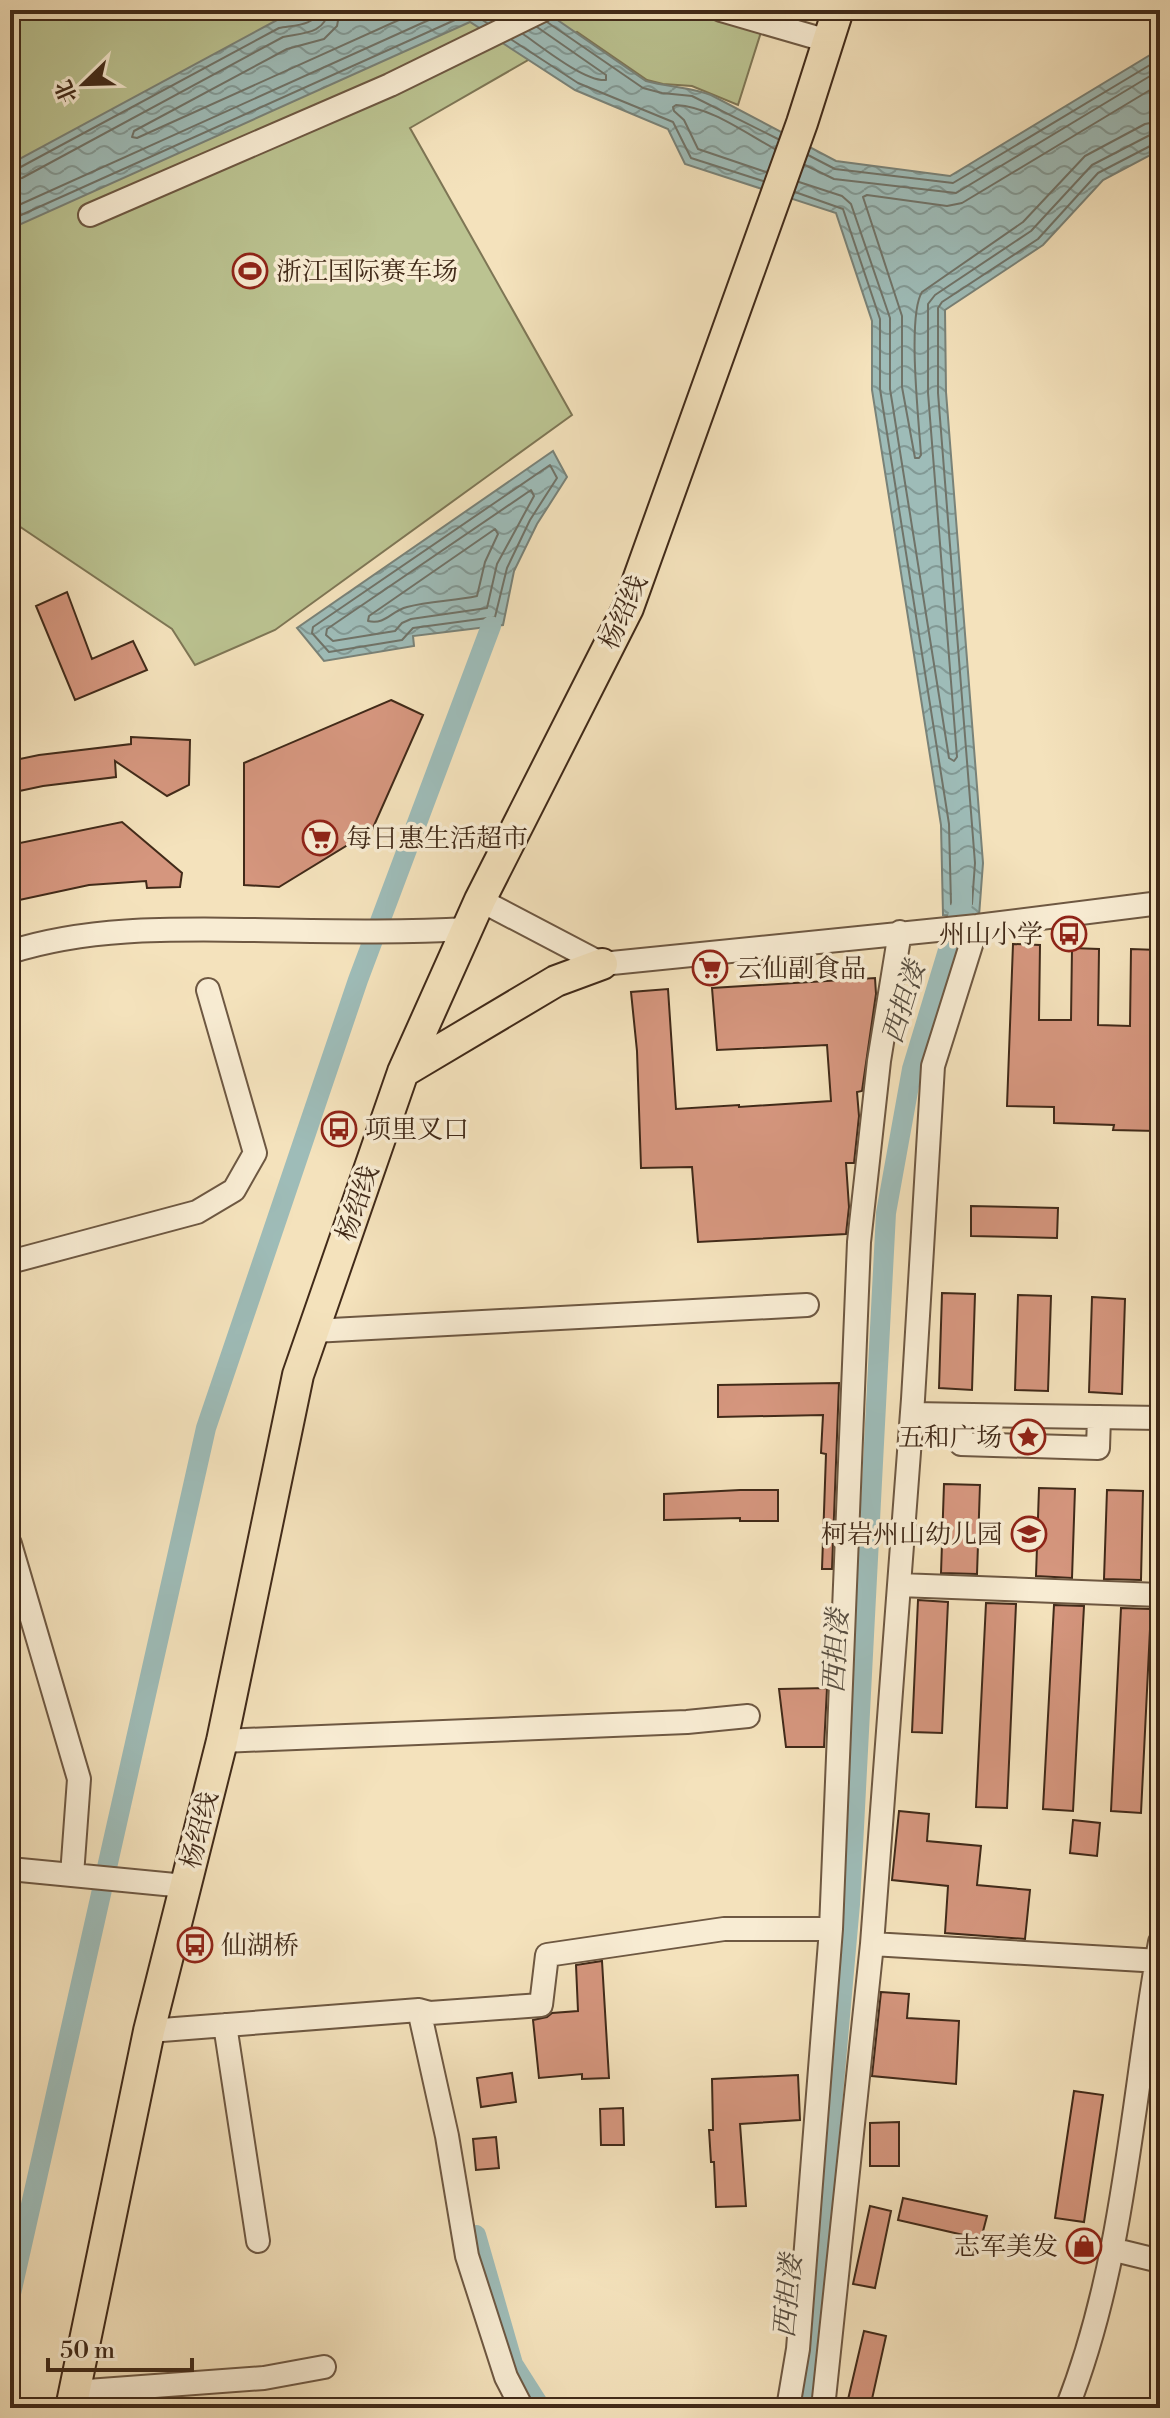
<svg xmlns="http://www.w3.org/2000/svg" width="1170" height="2418" font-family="'Libre Bodoni','Noto Serif SC',serif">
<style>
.pitch{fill:#bbc391;stroke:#7e7655;stroke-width:2}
.water{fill:url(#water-waves);stroke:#798278;stroke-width:2}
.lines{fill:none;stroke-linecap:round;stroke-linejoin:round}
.shore{stroke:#707368;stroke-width:2}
.canal{stroke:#9ebcb8;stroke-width:20}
.building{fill:#d5967e;stroke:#412a19;stroke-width:2}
.minor-casing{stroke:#6e5842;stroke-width:26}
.major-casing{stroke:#412a19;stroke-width:34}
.minor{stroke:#f8ecd3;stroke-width:22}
.major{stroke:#f4e2bc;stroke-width:30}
.labels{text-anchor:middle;stroke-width:7;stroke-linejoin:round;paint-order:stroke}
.poi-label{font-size:26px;fill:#412a19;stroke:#f8ecd3;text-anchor:start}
.street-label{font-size:26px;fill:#412a19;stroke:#f8ecd3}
.water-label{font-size:28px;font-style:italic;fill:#584e41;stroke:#f8ecd3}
</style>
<defs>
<pattern id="water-waves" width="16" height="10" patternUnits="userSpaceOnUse" patternTransform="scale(2)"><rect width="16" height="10" fill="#9ebcb8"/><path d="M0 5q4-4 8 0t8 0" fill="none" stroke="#829995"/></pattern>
</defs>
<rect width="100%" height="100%" fill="#f4e2bc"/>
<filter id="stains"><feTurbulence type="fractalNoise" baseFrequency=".0025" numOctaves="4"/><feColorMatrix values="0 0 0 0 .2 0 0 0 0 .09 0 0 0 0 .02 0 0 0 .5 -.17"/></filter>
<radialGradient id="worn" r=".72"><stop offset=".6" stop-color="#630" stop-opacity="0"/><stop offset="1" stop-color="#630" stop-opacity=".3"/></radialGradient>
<!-- pitch -->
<path class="pitch" d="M 10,10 L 768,10 L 738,105 L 692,86 L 663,84 L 647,80 L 577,32 L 410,128 L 572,415 L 275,630 L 195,665 L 172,629 L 10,520 Z"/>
<!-- water -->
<path class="water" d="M 329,10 L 543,10 L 646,81 C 668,87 690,87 711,95 L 836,161 L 950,176 L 1160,49 L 1160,150 L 1103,180 L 1043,245 L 945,310 L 946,392 L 983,863 L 979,916 L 943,915 L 941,825 L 872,390 L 872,321 L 836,213 L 685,164 L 668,129 L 575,90 L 470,22 L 10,229 L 10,164 L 277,20 Z
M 553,451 L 567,477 L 537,524 L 514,571 L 503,625 L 413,636 L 414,646 L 324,661 L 297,628 Z"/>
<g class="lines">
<!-- shore -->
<path class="shore" d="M 340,10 L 337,26 L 324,39 L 287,49 L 134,131 L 132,137 L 137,138 L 421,10
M 547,22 L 643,88 L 662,93 L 692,96 L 778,139
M 523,34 C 542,47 585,82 606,80 L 606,75 L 537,27
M 512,40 L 578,83 L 673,122 L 691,158 L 763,181
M 1160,84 L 962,203 L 947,206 L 867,195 L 863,197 L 902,316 L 902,387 L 915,458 L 919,458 L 921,455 C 919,422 907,316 922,292 L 1023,222 L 1085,156 L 1145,124 L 1160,121
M 808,155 L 835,169 L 953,183 L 1160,59
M 805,165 L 834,179 L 956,193 L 1160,70
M 10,170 L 17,169 L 279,28 C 293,25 316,26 318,10
M 766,172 L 698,149 L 684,120 L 674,111 L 673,107 L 676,105 C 711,107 745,133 775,149
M 10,180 L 22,178 L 283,37 C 302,33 326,34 328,10
M 799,182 L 842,196 L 851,204 L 890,318 L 890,389 L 949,758 L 954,761 L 957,757 L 928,393 L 928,304 L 935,295 L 1031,231 L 1092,165 L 1150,135 L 1160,133
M 795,192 L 843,209 L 880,319 L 880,389 L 949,824 L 951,904 L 954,907 L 968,908 L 972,904 L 975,863 L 938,393 L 938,308 L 942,302 L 1038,239 L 1098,173 L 1154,144 L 1160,143
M 10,209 L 451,10
M 10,220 L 466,15 L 473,14 L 487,23
M 550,465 L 557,478 L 530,520 L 507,568 L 495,617 L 413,628 L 402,640 L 329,652 L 312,633 L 313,627 Z
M 531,490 L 534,496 L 497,564 L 487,608 L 411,619 L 402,623 L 395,631 L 333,641 L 326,635 L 327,629 Z
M 495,529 L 498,534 L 485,562 L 477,596 C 454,601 430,601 407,607 C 391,611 386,625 368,621 L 369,616 Z"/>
<!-- canal -->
<path class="canal" d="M 476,2235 L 513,2364 L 541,2408
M 10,2298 L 206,1428 L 358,980 L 491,626
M 805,2408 L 850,1904 L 886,1213 L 912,1069 L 962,904 L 962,889"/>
</g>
<!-- building -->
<path class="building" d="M 67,592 L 92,659 L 133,641 L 147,670 L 75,700 L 36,606 Z
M 391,700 L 423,715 L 372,830 L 279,887 L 244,885 L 244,763 Z
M 131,737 L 190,740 L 189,785 L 167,796 L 115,761 L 116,777 L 43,786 L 10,793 L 10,761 L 39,755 L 131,744 Z
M 122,822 L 182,873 L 180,887 L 147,888 L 146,881 L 89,885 L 10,902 L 10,845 Z
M 1013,944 L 1040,945 L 1039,1020 L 1071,1020 L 1072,948 L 1099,949 L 1098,1025 L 1130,1026 L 1131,949 L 1158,950 L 1156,1131 L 1113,1130 L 1114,1125 L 1054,1123 L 1054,1107 L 1007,1106 Z
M 875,978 L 876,994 L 862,1091 L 857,1092 L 859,1116 L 854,1163 L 846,1163 L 849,1207 L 846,1234 L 698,1242 L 692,1167 L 641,1168 L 637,1051 L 631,992 L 668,989 L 676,1109 L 739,1105 L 739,1107 L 831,1101 L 827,1045 L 717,1050 L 712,988 Z
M 971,1206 L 1058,1208 L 1057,1238 L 971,1236 Z
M 942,1293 L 975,1294 L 972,1390 L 939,1388 Z
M 1018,1295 L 1051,1296 L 1048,1391 L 1015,1390 Z
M 1092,1297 L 1125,1299 L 1122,1394 L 1089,1392 Z
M 839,1383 L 832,1569 L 822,1569 L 826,1454 L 821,1453 L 823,1415 L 718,1417 L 718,1385 Z
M 944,1484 L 980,1485 L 977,1574 L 941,1573 Z
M 1039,1488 L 1075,1489 L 1072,1578 L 1036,1576 Z
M 740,1490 L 778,1490 L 778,1521 L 740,1521 L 740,1518 L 664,1520 L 664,1494 Z
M 1107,1490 L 1143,1491 L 1141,1580 L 1104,1579 Z
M 918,1600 L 948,1602 L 942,1733 L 912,1732 Z
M 986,1603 L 1016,1604 L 1007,1808 L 976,1807 Z
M 1054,1605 L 1084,1606 L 1073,1811 L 1043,1809 Z
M 1121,1608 L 1151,1609 L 1141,1813 L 1111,1811 Z
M 827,1688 L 824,1747 L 786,1747 L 779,1689 Z
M 899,1811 L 929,1814 L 927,1841 L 981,1846 L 977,1885 L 1030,1890 L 1025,1939 L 945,1933 L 948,1886 L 892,1880 Z
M 1073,1820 L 1100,1823 L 1097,1856 L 1070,1853 Z
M 602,1961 L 609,2078 L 582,2079 L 582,2074 L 539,2078 L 533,2020 L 547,2017 L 552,2013 L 578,2011 L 576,1965 Z
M 881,1992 L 909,1994 L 907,2018 L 959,2021 L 956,2084 L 872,2076 Z
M 512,2073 L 516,2102 L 481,2107 L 477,2078 Z
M 798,2075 L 800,2120 L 740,2124 L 746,2206 L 716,2207 L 714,2162 L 711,2162 L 709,2130 L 713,2130 L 712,2079 Z
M 1074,2091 L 1103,2095 L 1084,2222 L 1055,2218 Z
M 623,2108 L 624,2145 L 601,2145 L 600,2109 Z
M 899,2122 L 899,2166 L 870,2166 L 870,2123 Z
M 496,2137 L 499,2168 L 476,2170 L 473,2139 Z
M 903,2198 L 987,2216 L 981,2239 L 898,2220 Z
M 870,2206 L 891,2211 L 875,2288 L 853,2284 Z
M 864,2331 L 886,2336 L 870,2408 L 846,2408 Z"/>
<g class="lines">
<!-- minor casing -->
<g class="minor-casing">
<path id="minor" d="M 721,10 L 828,41
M 90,215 L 390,85 L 543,10
M 480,900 L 602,964 L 977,926 L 1160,903
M 10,952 C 88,927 172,929 253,930 C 325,931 396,933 468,929
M 10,1262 L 197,1212 L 234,1190 L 255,1153 L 208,990
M 313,1331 L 807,1305
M 912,1414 L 1160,1418
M 961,1415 L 961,1444 L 1098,1448 L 1099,1417
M 10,1544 L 79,1779 L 72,1875
M 899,1585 L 1160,1595
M 222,1741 L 687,1722 L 748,1716
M 10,1869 L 185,1886
M 872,1944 L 1160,1961
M 419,2010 L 447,2136 L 467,2256 L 506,2377 L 522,2408
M 225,2025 L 258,2241
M 149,2031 L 419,2010 L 430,2013 L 541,2005 L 547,1955 L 724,1929 L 831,1929
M 1111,2249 L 1160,2261
M 74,2392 L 264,2378 L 324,2367
M 788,2408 L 798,2349 L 831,1929 L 859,1242 L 879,1061 L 900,932
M 823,2408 L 872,1944 L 913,1399 L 933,1066 L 977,926
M 1067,2408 C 1125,2261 1132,2097 1160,1942"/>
</g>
<!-- major casing -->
<g class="major-casing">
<path id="major" d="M 403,1072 L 556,981 L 602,964
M 71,2408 L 149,2031 L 222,1741 L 298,1375 L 403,1072 L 480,900 L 628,608 L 802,123 L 838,10"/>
</g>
<!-- minor -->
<use href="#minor" class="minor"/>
<!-- major -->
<use href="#major" class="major"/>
</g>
<!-- icons -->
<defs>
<g id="stadium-ring" transform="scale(1.8)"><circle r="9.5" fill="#f8ecd3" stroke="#8f2418" stroke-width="1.5"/><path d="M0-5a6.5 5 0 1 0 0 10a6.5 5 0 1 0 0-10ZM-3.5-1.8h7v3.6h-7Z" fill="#8f2418"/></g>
<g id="supermarket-ring" transform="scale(1.8)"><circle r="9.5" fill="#f8ecd3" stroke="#8f2418" stroke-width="1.5"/><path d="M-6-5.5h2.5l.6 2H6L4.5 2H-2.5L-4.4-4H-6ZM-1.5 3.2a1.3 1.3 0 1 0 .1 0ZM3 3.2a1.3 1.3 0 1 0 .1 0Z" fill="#8f2418"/></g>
<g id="bus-ring" transform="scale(1.8)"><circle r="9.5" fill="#f8ecd3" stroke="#8f2418" stroke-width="1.5"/><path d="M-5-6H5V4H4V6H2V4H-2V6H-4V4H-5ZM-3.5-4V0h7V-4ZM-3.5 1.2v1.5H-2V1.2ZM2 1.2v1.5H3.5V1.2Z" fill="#8f2418"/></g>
<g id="sight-ring" transform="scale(1.8)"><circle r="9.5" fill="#f8ecd3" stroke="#8f2418" stroke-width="1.5"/><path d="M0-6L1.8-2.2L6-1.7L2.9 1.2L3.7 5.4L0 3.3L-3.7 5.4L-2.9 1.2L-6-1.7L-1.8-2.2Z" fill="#8f2418"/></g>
<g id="school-ring" transform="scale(1.8)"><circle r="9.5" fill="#f8ecd3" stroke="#8f2418" stroke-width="1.5"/><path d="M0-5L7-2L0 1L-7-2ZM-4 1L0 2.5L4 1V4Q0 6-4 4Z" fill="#8f2418"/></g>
<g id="shop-ring" transform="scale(1.8)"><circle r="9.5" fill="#f8ecd3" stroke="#8f2418" stroke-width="1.5"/><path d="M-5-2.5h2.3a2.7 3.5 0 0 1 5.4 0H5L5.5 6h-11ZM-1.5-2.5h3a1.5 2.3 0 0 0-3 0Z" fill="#8f2418"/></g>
</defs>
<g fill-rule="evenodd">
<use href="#stadium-ring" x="250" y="271"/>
<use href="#supermarket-ring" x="320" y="838"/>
<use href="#bus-ring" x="1069" y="934"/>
<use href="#supermarket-ring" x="710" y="968"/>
<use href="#bus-ring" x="339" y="1129"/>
<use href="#sight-ring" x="1028" y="1437"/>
<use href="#school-ring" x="1029" y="1534"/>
<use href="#bus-ring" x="195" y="1945"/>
<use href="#shop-ring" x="1084" y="2246"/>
</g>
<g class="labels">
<!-- poi labels -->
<g class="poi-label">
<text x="276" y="280">浙江国际赛车场</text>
<text x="346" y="847">每日惠生活超市</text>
<text x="1043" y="943" text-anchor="end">州山小学</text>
<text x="736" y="977">云仙副食品</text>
<text x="365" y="1138">项里叉口</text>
<text x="1002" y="1446" text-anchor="end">五和广场</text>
<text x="1003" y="1543" text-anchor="end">柯岩州山幼儿园</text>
<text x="221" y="1954">仙湖桥</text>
<text x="1058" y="2255" text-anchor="end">志军美发</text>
</g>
<!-- street labels -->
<g class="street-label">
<text transform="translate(623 612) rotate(-66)" y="9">杨绍线</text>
<text transform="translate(357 1203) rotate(-71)" y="9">杨绍线</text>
<text transform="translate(199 1830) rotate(-76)" y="9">杨绍线</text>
</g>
<!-- water labels -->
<g class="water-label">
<text transform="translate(903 1002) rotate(-73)" y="10">西担溇</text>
<text transform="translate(835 1651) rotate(-87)" y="10">西担溇</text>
<text transform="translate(787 2296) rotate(-85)" y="10">西担溇</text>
</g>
</g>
<!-- margin -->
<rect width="1170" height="2418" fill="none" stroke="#f4e2bc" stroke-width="40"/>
<rect x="12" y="12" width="1146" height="2394" fill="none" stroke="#412a19" stroke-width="4"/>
<rect x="20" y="20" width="1130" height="2378" fill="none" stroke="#412a19" stroke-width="2"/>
<!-- north arrow -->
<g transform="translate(84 84) rotate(247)" stroke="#f8ecd3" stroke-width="6" paint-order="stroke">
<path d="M0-6L14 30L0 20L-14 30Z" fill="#412a19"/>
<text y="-12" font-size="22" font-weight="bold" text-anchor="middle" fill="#412a19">北</text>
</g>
<!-- scale -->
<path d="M48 2358v12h144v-12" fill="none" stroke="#412a19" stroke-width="4"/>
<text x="60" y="2358" font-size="24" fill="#412a19" stroke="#f8ecd3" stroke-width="6" paint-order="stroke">50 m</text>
<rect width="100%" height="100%" filter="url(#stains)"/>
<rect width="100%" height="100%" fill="url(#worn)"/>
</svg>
